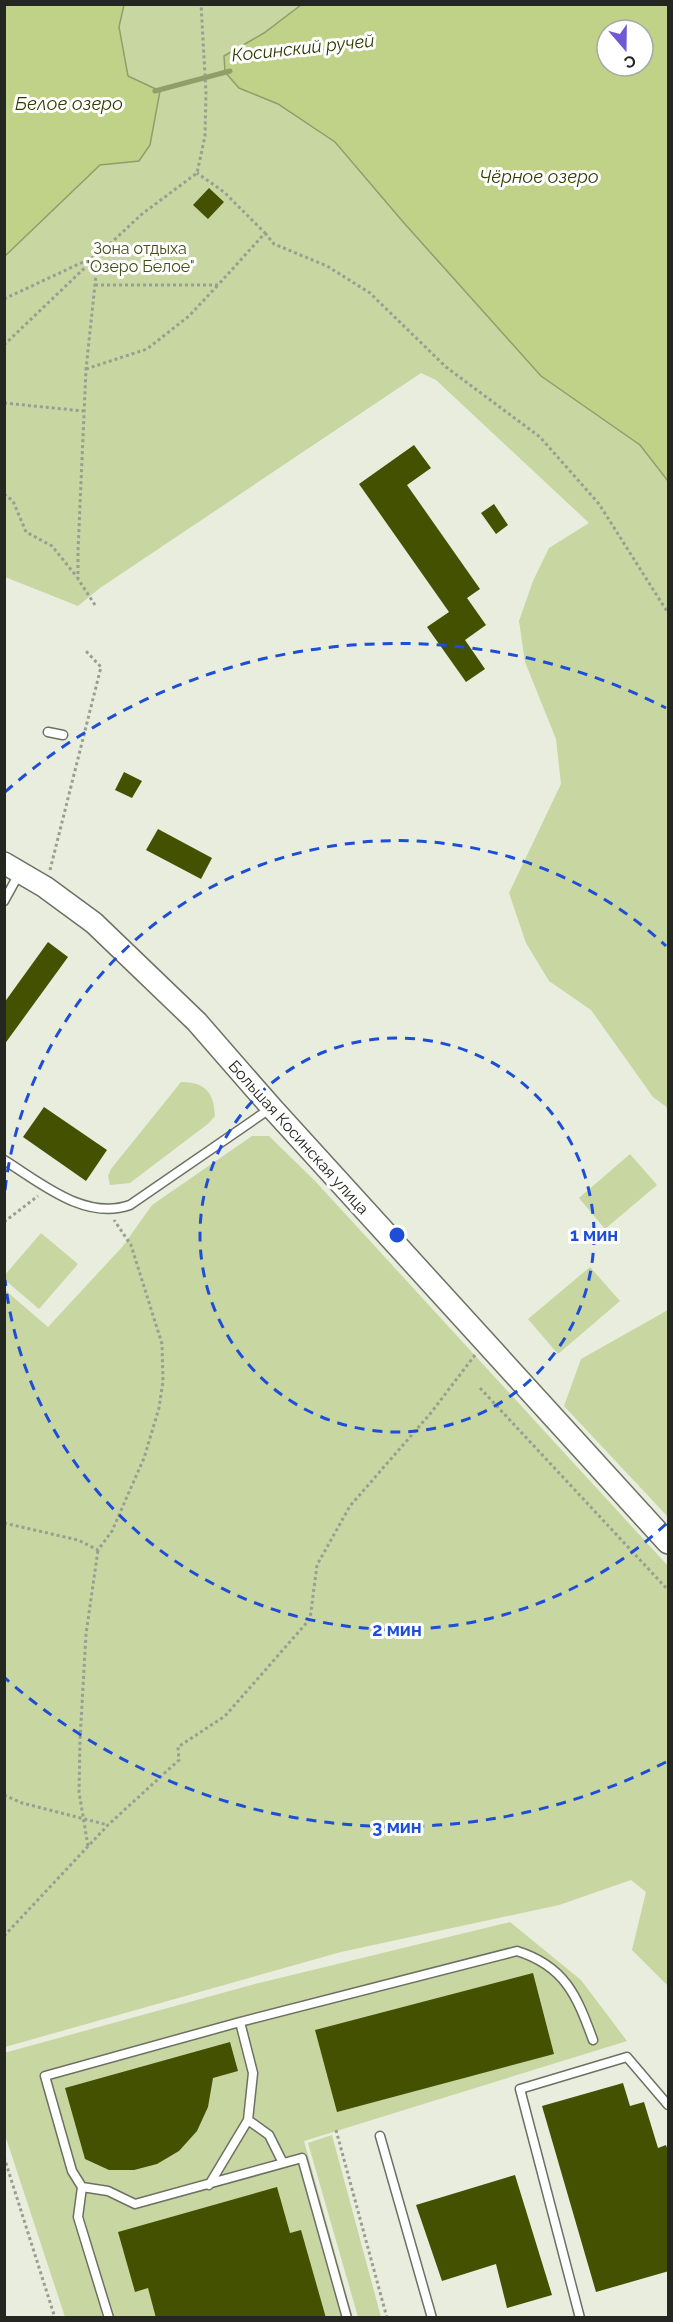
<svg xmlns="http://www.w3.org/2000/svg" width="673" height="2322" font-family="Raleway,sans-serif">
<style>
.green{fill:#c8d6a2}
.water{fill:#bfd288;stroke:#909e69;stroke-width:1.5;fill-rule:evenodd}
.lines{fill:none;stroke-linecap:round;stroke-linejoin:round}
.stream{stroke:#909e69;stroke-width:5}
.building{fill:#435100}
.service-casing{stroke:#6d7163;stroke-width:11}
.tertiary-casing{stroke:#6d7163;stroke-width:24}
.path{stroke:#9a9e92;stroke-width:3;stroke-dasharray:3 3;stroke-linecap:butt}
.service{stroke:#fff;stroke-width:8}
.tertiary{stroke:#fff;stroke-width:21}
.ring{fill:none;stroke:#1d4ed8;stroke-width:3;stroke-dasharray:10 8}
.labels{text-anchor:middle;stroke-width:6;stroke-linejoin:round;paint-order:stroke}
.park-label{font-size:16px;fill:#434e19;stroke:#fff}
.street-label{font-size:16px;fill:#242620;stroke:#fff}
.water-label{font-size:18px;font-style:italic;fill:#303b01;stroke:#fff}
.centre{fill:#1d4ed8;stroke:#fff;stroke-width:3}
.ring-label{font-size:18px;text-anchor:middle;font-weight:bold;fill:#1d4ed8;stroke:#fff;stroke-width:6;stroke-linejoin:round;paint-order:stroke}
</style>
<rect width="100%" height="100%" fill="#e8eddd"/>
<!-- green -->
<path class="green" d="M 124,5 L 301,5 L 264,33 L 224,56 L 225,72 L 239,88 L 278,104 L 335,142 L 404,223 L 541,376 L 640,445 L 668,481 L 668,1108 L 653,1097 L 591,1010 L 549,981 L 526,943 L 509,893 L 561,784 L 556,739 L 525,662 L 519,621 L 533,581 L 549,548 L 589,523 L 436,380 L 421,373 L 100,588 L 78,606 L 5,577 L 5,256 L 100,165 L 139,161 L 128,76 L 119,27 Z
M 181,1082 C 206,1082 214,1093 215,1116 L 209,1123 L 130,1183 L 110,1185 L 108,1176 L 111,1169 Z
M 252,1136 L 269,1136 L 316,1182 L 668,1566 L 668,1986 L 632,1950 L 646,1892 L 631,1880 L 559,1905 L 341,1952 L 5,2047 L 5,1290 L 48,1327 L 123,1246 L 152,1205 Z
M 630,1154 L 657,1185 L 605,1229 L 579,1198 Z
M 41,1233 L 78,1264 L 39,1309 L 5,1280 L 4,1276 Z
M 590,1267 L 620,1301 L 558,1354 L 528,1319 Z
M 668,1310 L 668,1517 L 564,1406 L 581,1359 Z
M 510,1922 L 581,1980 L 627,2041 L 304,2141 L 353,2318 L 65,2317 L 5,2135 L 4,2053 L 255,1984 Z
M 332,2135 L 381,2317 L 358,2317 L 308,2143 Z"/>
<!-- water -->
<path class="water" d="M 5,4 L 124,5 L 119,27 L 128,76 L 160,91 L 150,145 L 139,161 L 100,165 L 5,256 Z
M 301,5 L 668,5 L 668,481 L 640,445 L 541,376 L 404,223 L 335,142 L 278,104 L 239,88 L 225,72 L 224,56 L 264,33 ZM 607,30 L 643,30 L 643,66 L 607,66 Z"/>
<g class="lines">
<!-- stream -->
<path class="stream" d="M 155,91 L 230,71"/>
</g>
<!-- building -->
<path class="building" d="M 209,188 L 224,202 L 208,219 L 193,205 Z
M 414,445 L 431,468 L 407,485 L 480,589 L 467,598 L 486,625 L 465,640 L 485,669 L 466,682 L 427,627 L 449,612 L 359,484 Z
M 494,504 L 508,525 L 496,534 L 481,513 Z
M 124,772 L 142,781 L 132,798 L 115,790 Z
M 158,829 L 212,858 L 201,879 L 146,850 Z
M 48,942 L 68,957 L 4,1045 L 4,1003 Z
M 44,1107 L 107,1150 L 86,1181 L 23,1137 Z
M 533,1973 L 554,2054 L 337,2112 L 315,2030 Z
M 230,2042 L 238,2071 L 213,2078 L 208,2107 L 197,2131 L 179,2151 L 157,2164 L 134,2170 L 109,2170 L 85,2159 L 65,2088 Z
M 623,2083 L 630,2106 L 644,2102 L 658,2148 L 666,2145 L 669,2154 L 669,2271 L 596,2292 L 542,2106 Z
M 515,2175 L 552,2295 L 507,2308 L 496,2264 L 442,2281 L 416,2205 Z
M 277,2187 L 290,2233 L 301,2230 L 326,2318 L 156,2318 L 148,2288 L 135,2292 L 118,2232 Z"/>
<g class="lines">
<!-- service casing -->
<g class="service-casing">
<path id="service" d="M 48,732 L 63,735
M 4,901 L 20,872
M 4,1160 C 41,1183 85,1221 130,1205 L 271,1108
M 240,2022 L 517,1951 C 565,1966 577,1996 593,2040
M 248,2120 L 269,2135 L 283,2163
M 380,2136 L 432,2318
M 82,2187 L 108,2191 L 135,2204 L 302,2158 L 347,2318
M 109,2318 L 78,2217 L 82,2187 L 72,2171 L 45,2076 L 240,2022 L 253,2073 L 248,2120 L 209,2185
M 580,2318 L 520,2089 L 627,2057 L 668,2105"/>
</g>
<!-- tertiary casing -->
<g class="tertiary-casing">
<path id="tertiary" d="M 4,863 L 45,887 L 94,923 L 197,1022 L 272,1108 L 668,1543"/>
</g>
<!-- path -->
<path class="path" d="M 265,233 L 274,244 L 327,266 L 370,293 L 446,367 L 540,437 L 599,504 L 668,613
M 95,285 L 218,285 L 265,233 L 224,192 L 197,173
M 4,299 L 98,255 L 142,214 L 197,173 L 205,136 L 206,93 L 201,4
M 4,345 L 95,258
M 86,369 L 147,349 L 189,316 L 218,285
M 4,403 L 83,411
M 4,494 L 13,501 L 26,532 L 52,546 L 77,577
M 95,605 L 78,579 L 78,551 L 86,369 L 98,256
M 50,870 L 101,667 L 84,649
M 4,1222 L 38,1196
M 480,1388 L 668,1590
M 4,1523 L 78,1540 L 98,1550 L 112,1531 L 144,1458 L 159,1408 L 163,1381 L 162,1344 L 131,1245 L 114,1220
M 4,1795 L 22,1803 L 108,1825
M 88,1846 L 79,1792 L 80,1740 L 86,1634 L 98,1550
M 4,1936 L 108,1825 L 179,1760 L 178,1747 L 225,1716 L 310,1619 L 317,1565 L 350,1506 L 430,1414 L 475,1355
M 336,2130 L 387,2318
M 4,2157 L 55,2318"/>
<!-- service -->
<use href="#service" class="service"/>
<!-- tertiary -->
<use href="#tertiary" class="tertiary"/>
</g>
<!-- distance rings -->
<g class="ring">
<circle cx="397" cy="1235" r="197"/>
<path d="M666 1524A395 395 0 0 1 5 1280M5 1190A395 395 0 0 1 666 946"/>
<path d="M666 1762A592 592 0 0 1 5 1678M5 792A592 592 0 0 1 666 708"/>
</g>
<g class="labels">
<!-- park labels -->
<g class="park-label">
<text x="140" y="254">Зона отдыха<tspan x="140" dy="18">"Озеро Белое"</tspan></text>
</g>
<!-- street labels -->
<g class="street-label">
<text transform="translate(299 1137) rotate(48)" y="6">Большая Косинская улица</text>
</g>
<!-- water labels -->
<g class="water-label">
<text transform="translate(303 48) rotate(-6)" y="6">Косинский ручей</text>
<text x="69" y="110">Белое озеро</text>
<text x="539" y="183">Чёрное озеро</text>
</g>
</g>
<circle cx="397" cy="1235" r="9" class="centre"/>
<g class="ring-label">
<text x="594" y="1241">1 мин</text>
<text x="397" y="1636">2 мин</text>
<text x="397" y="1833">3 мин</text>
</g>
<!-- border -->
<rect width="673" height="2322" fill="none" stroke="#242620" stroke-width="12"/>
<!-- north arrow -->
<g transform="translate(625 48) rotate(160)"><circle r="28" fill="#ffffff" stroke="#a7a8a6" stroke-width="1.5"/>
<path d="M0-4.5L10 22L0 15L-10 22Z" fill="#6f5ad4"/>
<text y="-9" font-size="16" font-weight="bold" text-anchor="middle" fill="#242620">С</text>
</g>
</svg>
